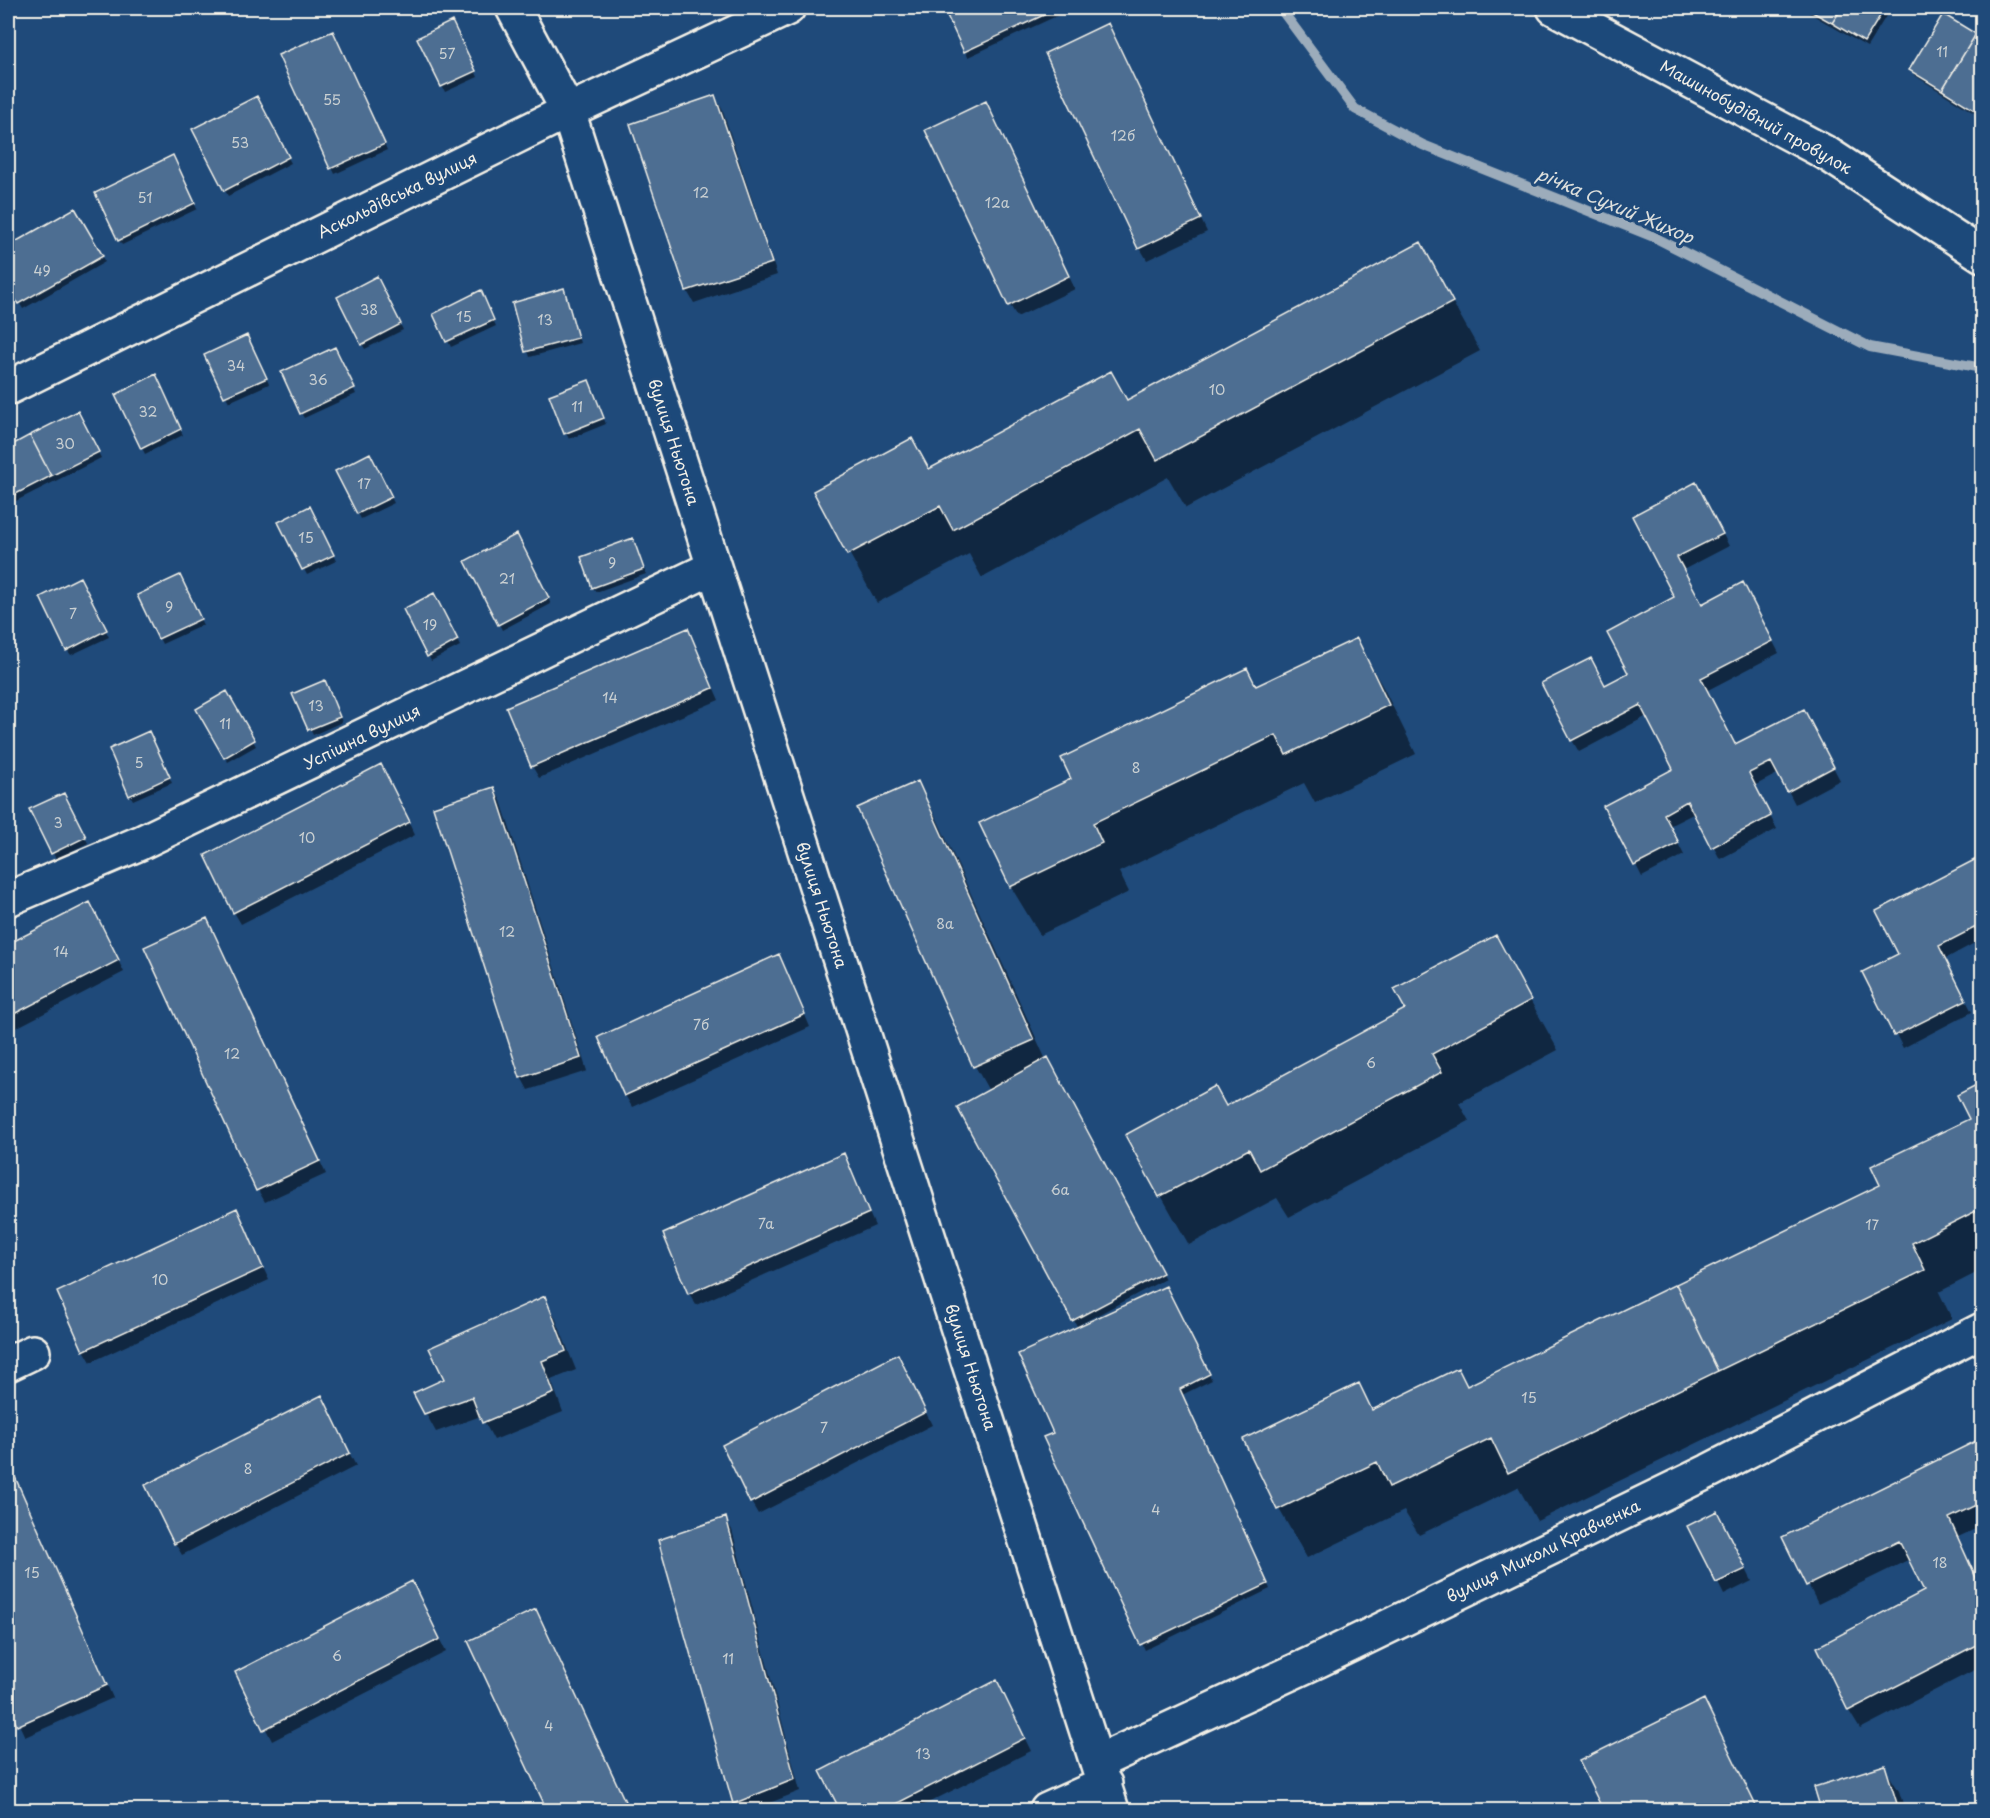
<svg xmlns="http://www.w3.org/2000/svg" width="1990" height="1818" font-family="'Playpen Sans',sans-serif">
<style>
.shadow{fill:#0007}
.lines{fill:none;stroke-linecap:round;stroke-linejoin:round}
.stream{stroke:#9cacbb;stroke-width:10}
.building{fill:#4d6e92;stroke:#f4f1e8;stroke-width:1.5}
.minor-casing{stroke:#f4f1e8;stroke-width:38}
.minor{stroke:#1f4a7a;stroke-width:33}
.labels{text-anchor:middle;stroke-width:6;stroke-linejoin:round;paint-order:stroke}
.number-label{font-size:14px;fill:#cad0d2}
.street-label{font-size:16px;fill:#f4f1e8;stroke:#1f4a7a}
.water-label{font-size:18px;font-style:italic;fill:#dee0dd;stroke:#1f4a7a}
</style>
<rect width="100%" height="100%" fill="#1f4a7a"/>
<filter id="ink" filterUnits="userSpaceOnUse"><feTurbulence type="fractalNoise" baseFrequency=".0167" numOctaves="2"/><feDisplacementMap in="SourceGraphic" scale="12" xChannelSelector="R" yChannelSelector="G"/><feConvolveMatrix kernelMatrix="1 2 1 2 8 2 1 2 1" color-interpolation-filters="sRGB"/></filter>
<g filter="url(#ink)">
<!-- shadow -->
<path class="shadow" d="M 951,8 L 1074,8 L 968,57 L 946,10 Z
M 1801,8 L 1891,8 L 1867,47 Z
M 1943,16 L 1982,40 L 1982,118 L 1914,75 L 1911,70 Z
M 455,28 L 478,77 L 445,92 L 419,38 Z
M 1114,37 L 1207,232 L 1147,260 L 1140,248 Z
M 336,38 L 387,150 L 335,174 L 280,56 Z
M 715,97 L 722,109 L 777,275 L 694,303 L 687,291 L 632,125 Z
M 256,98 L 291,163 L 228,196 L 194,130 Z
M 992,115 L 1075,289 L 1017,317 L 1010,305 Z
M 175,162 L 197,209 L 122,245 L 119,240 Z
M 74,210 L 105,262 L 23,309 L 8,284 L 8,248 Z
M 1420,244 L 1480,351 L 1186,508 L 1168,477 L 982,578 L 969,554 L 877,603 L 815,492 L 930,471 L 1127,402 Z
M 380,283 L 403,330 L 365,349 L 362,344 Z
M 564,289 L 580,343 L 530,357 L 513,304 Z
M 483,298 L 496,326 L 451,347 L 435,314 Z
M 249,342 L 269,384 L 229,402 L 226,396 Z
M 338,354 L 356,394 L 304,418 L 301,413 Z
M 158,382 L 183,435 L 145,454 L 142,448 Z
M 591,387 L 606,424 L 569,439 L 566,433 Z
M 78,413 L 101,458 L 8,505 L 8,448 Z
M 370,455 L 394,503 L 361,519 L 337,472 Z
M 1703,496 L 1729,546 L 1683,570 L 1702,606 L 1749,596 L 1779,653 L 1706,691 L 1735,746 L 1810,723 L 1840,780 L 1795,804 L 1779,773 L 1754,786 L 1777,829 L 1720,859 L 1695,813 L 1669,826 L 1684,855 L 1642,877 L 1636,865 L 1675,770 L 1647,716 L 1579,752 L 1572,740 L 1605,687 L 1630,674 L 1676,598 L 1634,516 Z
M 313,513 L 336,561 L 307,575 L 280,522 Z
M 516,536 L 551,604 L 502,630 L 499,624 Z
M 635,545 L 646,574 L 596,592 L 593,587 Z
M 182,582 L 203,625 L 162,644 L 159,638 Z
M 83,585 L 109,637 L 71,655 L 67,650 Z
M 433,595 L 460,646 L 431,661 L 405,610 Z
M 688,630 L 719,700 L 539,778 L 532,766 Z
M 1356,640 L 1384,689 L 1416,754 L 1315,803 L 1304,783 L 1119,872 L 1129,892 L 1040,935 L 1011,887 L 981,824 Z
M 328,688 L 342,722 L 313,735 L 294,695 Z
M 226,693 L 256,746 L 228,762 L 198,709 Z
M 152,738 L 172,783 L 133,800 L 130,795 Z
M 388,778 L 415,835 L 241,924 L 234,912 Z
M 917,783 L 937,819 L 1046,1060 L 1165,1279 L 1077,1326 L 959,1107 L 989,1091 L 975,1066 L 859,809 Z
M 494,788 L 501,801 L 587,1071 L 528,1090 L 521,1077 Z
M 66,800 L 88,843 L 56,859 L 31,810 Z
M 1982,858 L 1982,939 L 1945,959 L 1972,1012 L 1903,1048 L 1864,973 L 1900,955 L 1878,912 Z
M 90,904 L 124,972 L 8,1032 L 8,946 Z
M 207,920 L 326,1174 L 265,1202 L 258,1190 Z
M 1495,937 L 1558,1050 L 1459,1103 L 1469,1121 L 1289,1217 L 1277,1198 L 1189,1245 L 1127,1135 L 1226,1108 L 1407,1010 Z
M 785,968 L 810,1027 L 632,1107 L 625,1095 Z
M 1982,1084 L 1982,1270 L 1939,1292 L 1952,1319 L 1537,1521 L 1518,1487 L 1419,1535 L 1404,1511 L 1307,1558 L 1279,1509 L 1245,1440 L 1358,1385 L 1373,1411 L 1458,1370 L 1468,1387 L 1882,1186 L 1971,1120 L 1959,1095 Z
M 843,1155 L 875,1226 L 696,1305 L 689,1293 Z
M 236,1210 L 269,1280 L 91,1362 L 84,1350 Z
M 1168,1294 L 1212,1380 L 1182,1395 L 1270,1589 L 1145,1650 L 1045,1438 L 1055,1433 Z
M 544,1298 L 555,1317 L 576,1370 L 551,1380 L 563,1412 L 494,1440 L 481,1416 L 436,1432 L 415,1394 L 447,1380 Z
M 904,1368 L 932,1425 L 758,1514 L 751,1502 Z
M 326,1407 L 356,1466 L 182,1555 L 175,1543 Z
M 1982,1440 L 1982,1526 L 1958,1537 L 1982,1590 L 1982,1666 L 1860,1729 L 1849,1711 L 1926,1592 L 1910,1559 L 1818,1604 L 1784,1537 Z
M 8,1461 L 113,1698 L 25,1737 L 8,1701 Z
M 725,1518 L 732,1530 L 800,1791 L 752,1810 L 739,1810 L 735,1803 Z
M 1724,1525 L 1752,1581 L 1724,1595 L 1690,1526 Z
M 418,1595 L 446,1652 L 272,1741 L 237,1672 Z
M 542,1623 L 628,1810 L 549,1810 L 470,1642 Z
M 1003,1694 L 1031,1751 L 914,1810 L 841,1810 L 822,1771 Z
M 1703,1701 L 1759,1810 L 1605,1810 L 1581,1761 Z
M 1884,1767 L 1899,1791 L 1905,1810 L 1823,1810 L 1816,1788 Z"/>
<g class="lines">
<!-- stream -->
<path class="stream" d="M 1280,8 L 1355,109 L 1423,145 L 1654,237 L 1870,347 L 1982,368"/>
</g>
<!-- building -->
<path class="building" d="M 947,8 L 1059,8 L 964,52 L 944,9 Z
M 1805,8 L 1842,8 L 1832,23 Z
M 1842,8 L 1885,8 L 1864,42 L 1832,23 Z
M 1943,14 L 1976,34 L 1942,90 L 1909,70 Z
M 452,21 L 476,71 L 441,87 L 417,38 Z
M 1108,23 L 1201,219 L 1138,249 L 1045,53 Z
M 333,31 L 385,144 L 330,169 L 278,55 Z
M 1976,34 L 1982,38 L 1982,107 L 1979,113 L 1942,90 Z
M 715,95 L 772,263 L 686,291 L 630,124 Z
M 257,96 L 289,157 L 224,191 L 192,129 Z
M 986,101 L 1069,276 L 1008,306 L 925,130 Z
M 173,155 L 195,203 L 118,241 L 95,193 Z
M 75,208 L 103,256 L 18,304 L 8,286 L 8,246 Z
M 1421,242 L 1453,302 L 1157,460 L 1140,429 L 953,530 L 940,506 L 847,555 L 813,491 L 912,438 L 929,469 L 1111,371 L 1127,400 Z
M 377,276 L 401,324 L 361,345 L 337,297 Z
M 564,288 L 578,338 L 525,352 L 512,303 Z
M 481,290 L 494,320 L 446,342 L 433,314 Z
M 247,335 L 267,378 L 224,397 L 204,355 Z
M 335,347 L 355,388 L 300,414 L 281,372 Z
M 156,374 L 181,429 L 141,449 L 115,395 Z
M 589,380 L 604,418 L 564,434 L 549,395 Z
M 78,411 L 99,452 L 51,476 L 30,435 Z
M 30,435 L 51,476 L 8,498 L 8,447 Z
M 370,453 L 392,497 L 357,514 L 335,471 Z
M 1696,482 L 1723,534 L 1677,557 L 1702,604 L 1743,582 L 1773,641 L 1701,678 L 1735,744 L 1804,709 L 1834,767 L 1787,792 L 1771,762 L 1749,773 L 1771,816 L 1711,848 L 1687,801 L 1664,814 L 1679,843 L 1634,866 L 1603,806 L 1673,769 L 1640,705 L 1571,741 L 1541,683 L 1591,658 L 1605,685 L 1628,673 L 1607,633 L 1674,597 L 1632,516 Z
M 310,506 L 334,555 L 302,570 L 278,522 Z
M 517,534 L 549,598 L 498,625 L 465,561 Z
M 633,538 L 644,569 L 592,588 L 581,557 Z
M 180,575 L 201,619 L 158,639 L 137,595 Z
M 80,577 L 107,630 L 66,651 L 40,597 Z
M 434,593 L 458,640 L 427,657 L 403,609 Z
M 688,628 L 713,688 L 531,767 L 506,707 Z
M 1357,638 L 1389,705 L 1286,755 L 1276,735 L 1093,823 L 1102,843 L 1010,887 L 979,823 L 1071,779 L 1061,758 L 1247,668 L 1256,686 Z
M 325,680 L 340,717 L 308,730 L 292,694 Z
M 227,691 L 255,740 L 224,758 L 196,709 Z
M 149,731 L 170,777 L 129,796 L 109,749 Z
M 381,764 L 410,822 L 233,913 L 205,855 Z
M 918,781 L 1034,1040 L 973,1067 L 857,808 Z
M 494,787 L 581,1058 L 520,1078 L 433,807 Z
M 64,793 L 86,837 L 51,854 L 29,809 Z
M 1982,856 L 1982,924 L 1939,946 L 1966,1000 L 1894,1036 L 1862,972 L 1898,954 L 1876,911 Z
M 90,902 L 119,960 L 8,1017 L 8,944 Z
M 207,918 L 320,1161 L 256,1191 L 144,947 Z
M 1496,935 L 1531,1000 L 1432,1054 L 1442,1072 L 1260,1170 L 1249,1149 L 1159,1197 L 1125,1135 L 1215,1086 L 1226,1106 L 1405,1009 L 1394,989 Z
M 779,954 L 805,1014 L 624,1096 L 598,1037 Z
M 1048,1057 L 1163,1273 L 1072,1321 L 957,1107 Z
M 1982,1082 L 1982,1208 L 1912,1243 L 1925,1270 L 1718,1371 L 1676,1284 L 1880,1185 L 1871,1166 L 1969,1119 L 1957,1095 Z
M 844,1153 L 869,1213 L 688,1294 L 663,1234 Z
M 237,1208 L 263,1268 L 83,1351 L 57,1292 Z
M 1676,1284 L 1718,1371 L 1508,1473 L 1491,1438 L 1389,1487 L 1377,1462 L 1277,1510 L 1243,1439 L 1359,1383 L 1372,1410 L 1458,1368 L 1467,1386 Z
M 1166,1286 L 1210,1374 L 1180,1389 L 1268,1584 L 1140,1645 L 1043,1437 L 1053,1433 L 1018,1354 Z
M 545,1296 L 566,1351 L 542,1361 L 554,1393 L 482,1423 L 472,1397 L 424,1414 L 413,1393 L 444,1379 L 429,1348 Z
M 898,1354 L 926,1412 L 750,1503 L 722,1445 Z
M 322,1395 L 350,1453 L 174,1544 L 145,1485 Z
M 1982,1438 L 1982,1508 L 1980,1503 L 1949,1518 L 1982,1591 L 1982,1642 L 1848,1711 L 1817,1647 L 1924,1591 L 1899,1541 L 1806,1586 L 1782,1537 Z
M 8,1461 L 107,1685 L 17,1726 L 8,1705 Z
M 1717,1511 L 1746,1569 L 1716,1583 L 1687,1526 Z
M 726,1517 L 795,1779 L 733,1804 L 658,1540 Z
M 412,1581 L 440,1639 L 263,1730 L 235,1672 Z
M 536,1609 L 629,1810 L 547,1810 L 468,1641 Z
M 997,1680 L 1025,1738 L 884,1810 L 840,1810 L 820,1771 Z
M 1704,1699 L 1758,1810 L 1603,1810 L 1579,1761 Z
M 1885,1765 L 1899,1810 L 1821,1810 L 1814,1787 Z"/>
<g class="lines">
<!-- minor casing -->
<g class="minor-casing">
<path id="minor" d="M 513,8 L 568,111 L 1112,1810
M 1554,8 L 1826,153 L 1982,255
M 8,388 L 568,111 L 788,8
M 8,899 L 140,843 L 714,567
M 8,1364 L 33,1352
M 1098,1762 L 1319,1660 L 1709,1471 L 1982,1330
M 1047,1810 L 1105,1784"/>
</g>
<!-- minor -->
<use href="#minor" class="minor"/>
</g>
</g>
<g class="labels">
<!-- number labels -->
<g class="number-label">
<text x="1942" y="57">11</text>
<text x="447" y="59">57</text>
<text x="332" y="105">55</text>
<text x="1123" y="141">12б</text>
<text x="240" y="148">53</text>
<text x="701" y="198">12</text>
<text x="145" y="203">51</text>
<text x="997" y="208">12а</text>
<text x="42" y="276">49</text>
<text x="369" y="315">38</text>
<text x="464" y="322">15</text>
<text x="545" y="325">13</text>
<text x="236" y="371">34</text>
<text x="318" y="385">36</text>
<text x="1217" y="395">10</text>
<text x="577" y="412">11</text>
<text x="148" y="417">32</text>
<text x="65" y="449">30</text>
<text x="364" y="489">17</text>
<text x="306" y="543">15</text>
<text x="612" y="568">9</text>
<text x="507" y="584">21</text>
<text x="169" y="612">9</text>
<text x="73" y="619">7</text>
<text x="430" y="630">19</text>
<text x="610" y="703">14</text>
<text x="316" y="711">13</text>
<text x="225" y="729">11</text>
<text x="139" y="768">5</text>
<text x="1136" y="773">8</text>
<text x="58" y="828">3</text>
<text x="307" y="843">10</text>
<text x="945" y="929">8а</text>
<text x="507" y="937">12</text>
<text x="61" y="957">14</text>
<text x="701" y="1030">7б</text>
<text x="232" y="1059">12</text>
<text x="1371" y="1068">6</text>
<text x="1060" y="1195">6a</text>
<text x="766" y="1229">7а</text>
<text x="1872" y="1230">17</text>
<text x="160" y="1285">10</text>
<text x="1529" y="1403">15</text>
<text x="824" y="1433">7</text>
<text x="248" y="1474">8</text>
<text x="1156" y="1515">4</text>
<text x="1940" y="1568">18</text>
<text x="32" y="1578">15</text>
<text x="337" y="1661">6</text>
<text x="728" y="1664">11</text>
<text x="549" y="1731">4</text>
<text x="923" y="1759">13</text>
</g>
<!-- street labels -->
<g class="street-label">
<text transform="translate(1756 117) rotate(29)" y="6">Машинобудівний провулок</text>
<text transform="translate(397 195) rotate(-26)" y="6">Аскольдівська вулиця</text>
<text transform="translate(674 442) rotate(72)" y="6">вулиця Ньютона</text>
<text transform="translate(362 737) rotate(-26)" y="6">Успішна вулиця</text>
<text transform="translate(822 905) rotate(72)" y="6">вулиця Ньютона</text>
<text transform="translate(971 1367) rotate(72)" y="6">вулиця Ньютона</text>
<text transform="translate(1543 1551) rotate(-26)" y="6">вулиця Миколи Кравченка</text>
</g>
<!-- water labels -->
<g class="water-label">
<text transform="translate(1615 206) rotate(23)" y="6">річка Сухий Жихор</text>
</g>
</g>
<!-- margin -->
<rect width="1990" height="1818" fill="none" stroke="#1f4a7a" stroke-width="30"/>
<rect x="15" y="15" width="1960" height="1788" fill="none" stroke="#f4f1e8" stroke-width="2" filter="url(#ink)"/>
</svg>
